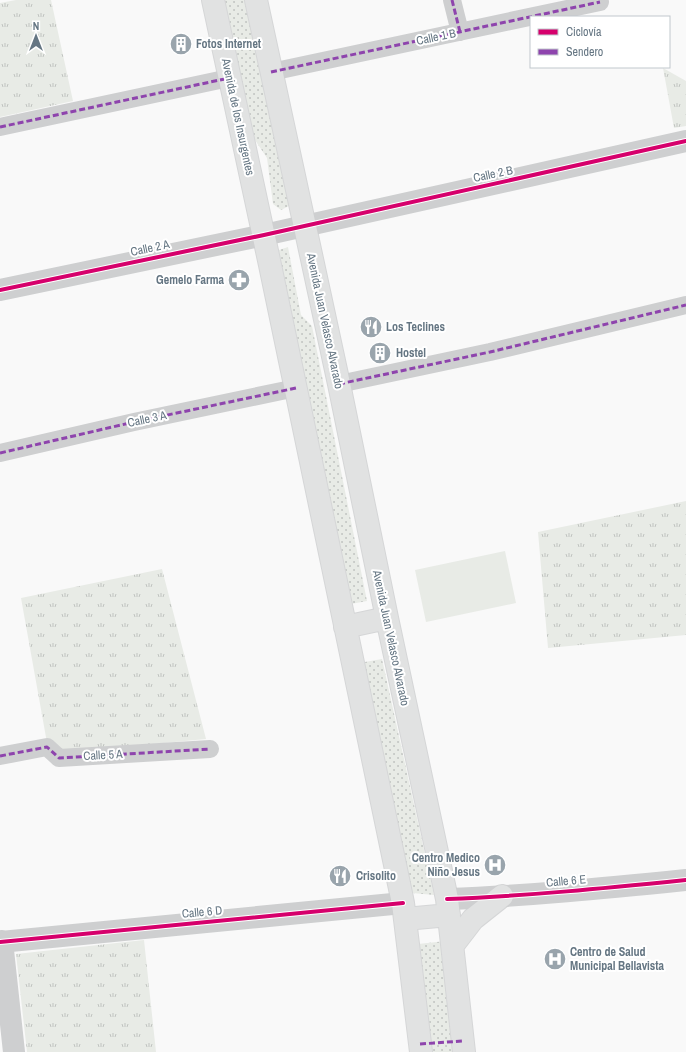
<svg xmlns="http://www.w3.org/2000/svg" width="686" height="1052" font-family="'Archivo Narrow',sans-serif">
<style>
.grass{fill:url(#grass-dots)}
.park{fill:url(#park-tufts)}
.garden{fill:#e8ebe6}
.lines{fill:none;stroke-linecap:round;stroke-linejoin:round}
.secondary-casing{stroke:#d5d6d7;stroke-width:24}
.pedestrian{stroke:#cecfd0;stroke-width:18}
.minor{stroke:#cecfd0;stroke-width:22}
.secondary{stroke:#e1e2e2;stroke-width:22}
.quiet{stroke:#8e44ad;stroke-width:3;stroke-dasharray:6 3;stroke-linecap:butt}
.cycleway-casing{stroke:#fff;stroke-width:6}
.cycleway{stroke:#d6006c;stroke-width:4}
.labels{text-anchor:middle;stroke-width:4;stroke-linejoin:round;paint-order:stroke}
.street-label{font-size:12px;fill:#657683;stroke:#fff}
.poi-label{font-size:12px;font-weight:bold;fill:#657683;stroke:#fff;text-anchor:start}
</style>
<defs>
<pattern id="grass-dots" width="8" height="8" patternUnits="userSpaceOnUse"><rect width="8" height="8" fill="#e8ebe6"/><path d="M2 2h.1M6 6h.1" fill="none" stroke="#c0c3c0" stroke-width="1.8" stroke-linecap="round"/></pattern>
<pattern id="park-tufts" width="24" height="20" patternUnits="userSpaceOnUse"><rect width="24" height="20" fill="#e8ebe6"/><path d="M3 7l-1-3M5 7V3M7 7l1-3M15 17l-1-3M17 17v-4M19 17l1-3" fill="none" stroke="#c0c3c0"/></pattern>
</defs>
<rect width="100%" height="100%" fill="#f9f9f9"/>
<!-- grass -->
<path class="grass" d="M 221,0 L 245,0 L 285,183 L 289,206 L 281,210 L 273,204 L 267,158 L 247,128 Z
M 288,247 L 301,315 L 312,326 L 367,601 L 351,604 L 273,252 Z
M 382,659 L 434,895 L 412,893 L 359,663 Z
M 446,941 L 456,1052 L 430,1052 L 418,944 Z"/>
<!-- park -->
<path class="park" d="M 16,0 L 51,0 L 73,101 L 0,117 L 0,3 Z
M 663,68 L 686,81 L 686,126 L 674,128 Z
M 686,501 L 686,635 L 548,648 L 538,532 Z
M 162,569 L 206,739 L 49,754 L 21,598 Z
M 144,940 L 156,1052 L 27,1052 L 16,954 Z"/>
<!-- garden -->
<path class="garden" d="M 505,551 L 516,603 L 426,622 L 415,570 Z"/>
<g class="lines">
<!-- secondary casing -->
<g class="secondary-casing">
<path id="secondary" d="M 213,0 L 270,265 L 403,903 L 421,1052
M 256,0 L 339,384 L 387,618 L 447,899 L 464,1052
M 345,627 L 387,618
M 405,919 L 449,915
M 453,945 L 473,919 L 502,896"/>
</g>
<!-- pedestrian -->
<path class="pedestrian" d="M 452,0 L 460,32
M 271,72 L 600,2
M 0,127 L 229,78
M 339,384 L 490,352 L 686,305
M 0,453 L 134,422 L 296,388
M 0,756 L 47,747 L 59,758 L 210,749"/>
<!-- minor -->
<path class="minor" d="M 0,290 L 264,235 L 686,141
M 447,899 C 527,896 607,888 686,880
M 2,941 L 14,1052
M 0,942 L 403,903"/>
<!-- secondary -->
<use href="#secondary" class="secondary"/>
<!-- quiet -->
<path class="quiet" d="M 452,0 L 460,32
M 271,72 L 600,2
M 0,127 L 229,78
M 339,384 L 490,352 L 686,305
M 0,453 L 134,422 L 296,388
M 0,756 L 47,747 L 59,758 L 210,749
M 420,1044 L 463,1041"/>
<!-- cycleway casing -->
<g class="cycleway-casing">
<path id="cycleway" d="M 0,290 L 264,235 L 686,141
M 447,899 C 527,896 607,888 686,880
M 0,942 L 403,903"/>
</g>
<!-- cycleway -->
<use href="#cycleway" class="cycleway"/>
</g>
<!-- icons -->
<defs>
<g id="building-disc" transform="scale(1.15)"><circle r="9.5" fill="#99a4ac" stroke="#fff"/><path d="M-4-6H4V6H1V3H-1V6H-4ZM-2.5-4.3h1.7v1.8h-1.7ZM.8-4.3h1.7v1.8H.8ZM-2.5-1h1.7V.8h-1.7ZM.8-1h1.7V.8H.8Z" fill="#fff"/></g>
<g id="pharmacy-disc" transform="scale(1.15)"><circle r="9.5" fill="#99a4ac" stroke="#fff"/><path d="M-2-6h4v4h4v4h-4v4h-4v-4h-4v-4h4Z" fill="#fff"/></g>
<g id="restaurant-disc" transform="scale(1.15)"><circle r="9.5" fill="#99a4ac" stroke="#fff"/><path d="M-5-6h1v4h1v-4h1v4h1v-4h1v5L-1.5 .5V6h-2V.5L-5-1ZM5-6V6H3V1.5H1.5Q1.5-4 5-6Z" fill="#fff"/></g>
<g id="hospital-disc" transform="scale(1.15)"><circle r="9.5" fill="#99a4ac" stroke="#fff"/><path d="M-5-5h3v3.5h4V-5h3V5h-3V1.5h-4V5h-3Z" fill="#fff"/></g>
</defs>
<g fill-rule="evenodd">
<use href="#building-disc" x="181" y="44"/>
<use href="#pharmacy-disc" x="239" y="280"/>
<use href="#restaurant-disc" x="371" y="327"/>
<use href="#building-disc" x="380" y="353"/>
<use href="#hospital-disc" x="495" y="865"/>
<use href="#restaurant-disc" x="340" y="876"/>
<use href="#hospital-disc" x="555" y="959"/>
</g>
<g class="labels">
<!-- street labels -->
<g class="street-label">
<text transform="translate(436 37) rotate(-12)" y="4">Calle 1 B</text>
<text transform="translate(238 117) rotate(78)" y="4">Avenida de los Insurgentes</text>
<text transform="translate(493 174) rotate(-12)" y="4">Calle 2 B</text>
<text transform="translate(150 248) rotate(-12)" y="4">Calle 2 A</text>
<text transform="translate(325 321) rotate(78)" y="4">Avenida Juan Velasco Alvarado</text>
<text transform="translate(147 419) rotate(-12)" y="4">Calle 3 A</text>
<text transform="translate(391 638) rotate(78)" y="4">Avenida Juan Velasco Alvarado</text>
<text transform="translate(103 755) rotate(-3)" y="4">Calle 5 A</text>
<text transform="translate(566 881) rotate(-5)" y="4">Calle 6 E</text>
<text transform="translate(202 912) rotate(-5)" y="4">Calle 6 D</text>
</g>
<!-- poi labels -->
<g class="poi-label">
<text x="196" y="48">Fotos Internet</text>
<text x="224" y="284" text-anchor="end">Gemelo Farma</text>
<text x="386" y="331">Los Teclines</text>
<text x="396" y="357">Hostel</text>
<text x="480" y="862" text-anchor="end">Centro Medico<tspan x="480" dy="14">Niño Jesus</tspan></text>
<text x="356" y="880">Crisolito</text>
<text x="570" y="956">Centro de Salud<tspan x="570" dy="14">Municipal Bellavista</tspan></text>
</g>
</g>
<!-- legend -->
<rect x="530" y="16" width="140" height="52" fill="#ffffff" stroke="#c1c8cd"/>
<rect x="538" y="29" width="20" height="6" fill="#d6006c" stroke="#c1c8cd"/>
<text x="566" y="36" font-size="12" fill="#657683">Ciclovía</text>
<rect x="538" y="49" width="20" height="6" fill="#8e44ad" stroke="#c1c8cd"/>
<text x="566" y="56" font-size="12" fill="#657683">Sendero</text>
<!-- north arrow -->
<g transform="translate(36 36)" stroke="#ffffff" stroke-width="3" paint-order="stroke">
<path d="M0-3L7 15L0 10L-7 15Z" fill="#657683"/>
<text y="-6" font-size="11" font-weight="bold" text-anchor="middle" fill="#657683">N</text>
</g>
</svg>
